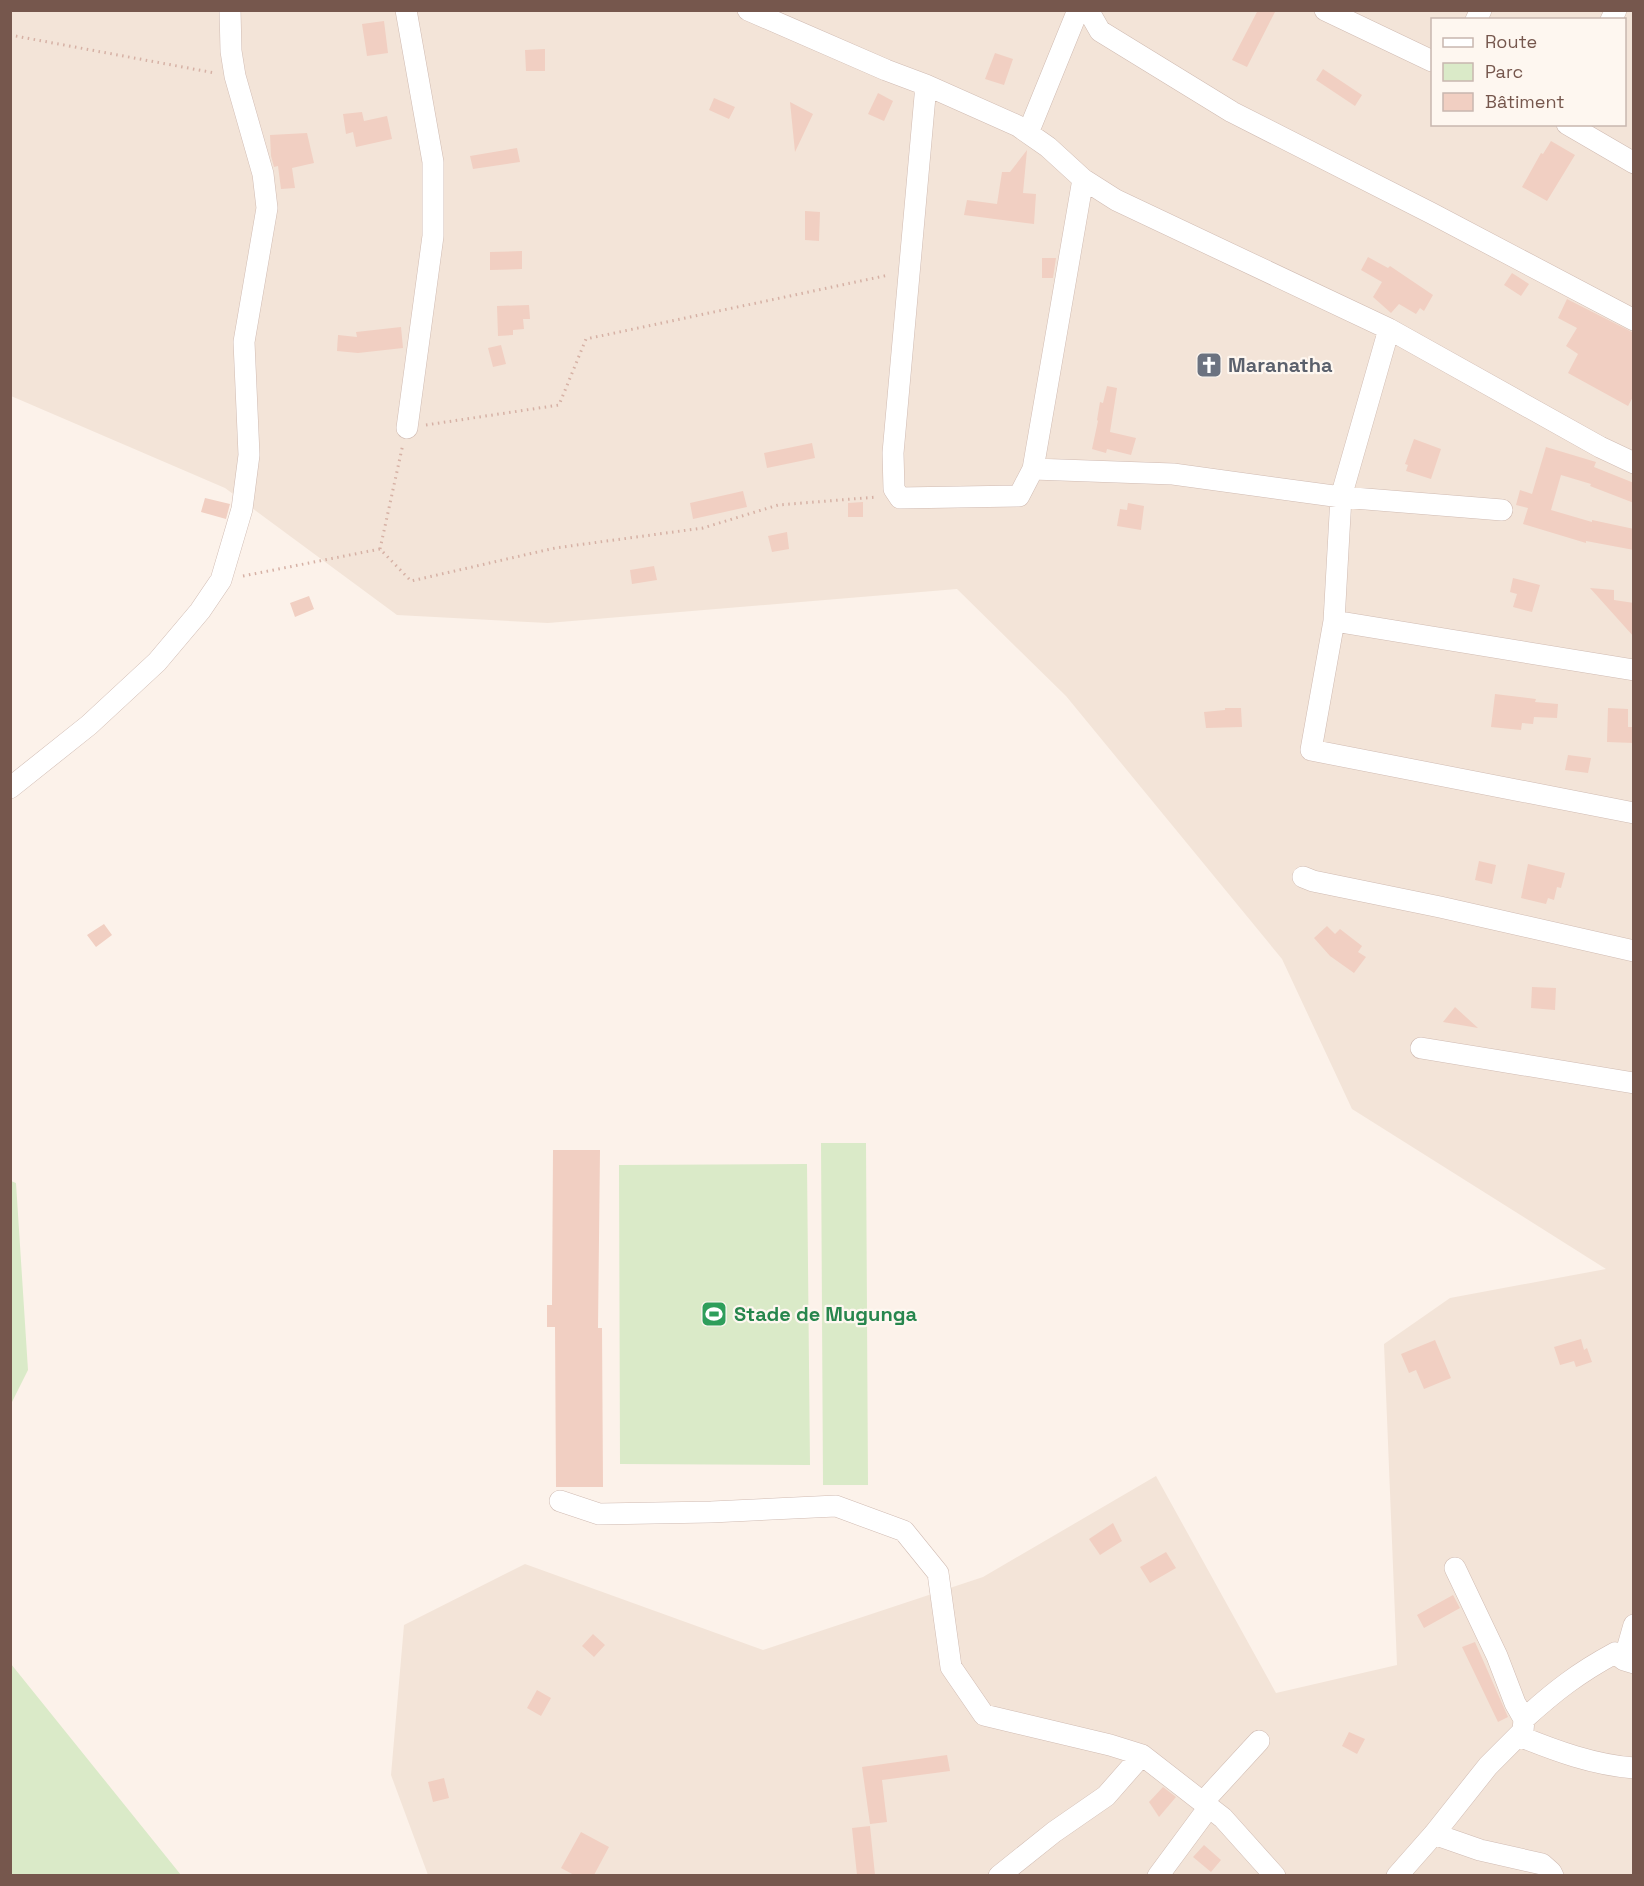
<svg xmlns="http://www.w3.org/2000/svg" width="1644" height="1886" font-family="'Space Grotesk',sans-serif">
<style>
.residential{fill:#f3e4d8;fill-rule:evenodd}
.green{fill:#daeac8}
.building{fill:#f1cfc2}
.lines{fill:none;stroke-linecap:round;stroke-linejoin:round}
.minor-casing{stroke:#d0bbb2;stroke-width:22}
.path{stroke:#d6b1a5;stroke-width:3;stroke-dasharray:1.5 4.5;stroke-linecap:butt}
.minor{stroke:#fff;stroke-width:21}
.labels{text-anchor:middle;stroke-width:4.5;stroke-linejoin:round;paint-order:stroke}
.worship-label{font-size:20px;font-weight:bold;fill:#5b616d;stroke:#fef7f0;text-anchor:start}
.leisure-label{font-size:20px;font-weight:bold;fill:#27864d;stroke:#fef7f0;text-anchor:start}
</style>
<rect width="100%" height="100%" fill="#fcf2ea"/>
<!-- residential -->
<path class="residential" d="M 11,11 L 1633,11 L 1633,1875 L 428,1875 L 391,1775 L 404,1625 L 525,1564 L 763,1650 L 983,1577 L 1156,1476 L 1276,1693 L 1397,1665 L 1384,1344 L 1450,1298 L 1606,1269 L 1352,1109 L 1282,959 L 1066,696 L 957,589 L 548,623 L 397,615 L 225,488 L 11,396 ZM 1432,20 L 1624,20 L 1624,124 L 1432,124 Z"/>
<!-- green -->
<path class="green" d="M 821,1143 L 866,1143 L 868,1485 L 823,1485 Z
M 807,1164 L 810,1465 L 620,1464 L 619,1165 Z
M 11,1181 L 16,1183 L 28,1370 L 11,1404 Z
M 11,1664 L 181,1875 L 11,1875 Z"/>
<!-- building -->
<path class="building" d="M 1258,10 L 1276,10 L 1247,67 L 1232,60 Z
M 384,21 L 388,53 L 367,56 L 362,24 Z
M 545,49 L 545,71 L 526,71 L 525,50 Z
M 995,53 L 1013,59 L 1004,85 L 985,79 Z
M 1323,69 L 1362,95 L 1355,106 L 1316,80 Z
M 878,93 L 893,101 L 884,121 L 868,114 Z
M 714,98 L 735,107 L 729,119 L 709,110 Z
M 790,102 L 813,114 L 795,152 Z
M 362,112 L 364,121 L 387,116 L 392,139 L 356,147 L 353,132 L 346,134 L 343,114 Z
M 307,133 L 314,163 L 292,168 L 295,188 L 281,189 L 278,166 L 274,167 L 271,156 L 270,135 Z
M 1551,141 L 1575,155 L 1547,201 L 1522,187 L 1541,153 L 1543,154 Z
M 517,148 L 520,162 L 473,169 L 470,156 Z
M 1027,150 L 1023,193 L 1036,194 L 1034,224 L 964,215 L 967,200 L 997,204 L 1002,172 L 1010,172 Z
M 805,211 L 820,212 L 819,241 L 805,240 Z
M 522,251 L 522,269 L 490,270 L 490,252 Z
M 1368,257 L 1388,268 L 1390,266 L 1433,295 L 1424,311 L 1420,308 L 1416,314 L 1399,304 L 1391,313 L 1373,297 L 1382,282 L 1361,270 Z
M 1042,258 L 1056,258 L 1053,278 L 1042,278 Z
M 1512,273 L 1529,284 L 1521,296 L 1504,285 Z
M 1567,299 L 1634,333 L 1634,395 L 1628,406 L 1568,373 L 1578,354 L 1566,346 L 1577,328 L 1558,318 Z
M 529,305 L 530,319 L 523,319 L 524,329 L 513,330 L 513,335 L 498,336 L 497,306 Z
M 401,327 L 403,348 L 358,353 L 337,351 L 338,335 L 357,337 L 356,332 Z
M 501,345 L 506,364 L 493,367 L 488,348 Z
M 1107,386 L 1117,388 L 1110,432 L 1136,438 L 1131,455 L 1107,449 L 1106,453 L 1092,449 L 1098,421 L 1097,420 L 1100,402 L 1103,403 Z
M 1414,439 L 1441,449 L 1431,479 L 1406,471 L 1408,465 L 1405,464 Z
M 812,443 L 815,458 L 767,468 L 764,453 Z
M 1546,447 L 1596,462 L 1594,467 L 1634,483 L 1634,503 L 1590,486 L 1591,484 L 1561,475 L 1551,510 L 1592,522 L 1592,520 L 1634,529 L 1634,550 L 1586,541 L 1586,543 L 1523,524 L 1528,508 L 1516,505 L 1520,490 L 1532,494 Z
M 743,491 L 747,507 L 693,519 L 690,503 Z
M 205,498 L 230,504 L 226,519 L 201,512 Z
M 863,502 L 863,517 L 848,517 L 848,503 Z
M 1128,503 L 1144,506 L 1141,530 L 1117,526 L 1120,509 L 1127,510 Z
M 787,532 L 789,549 L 772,552 L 768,536 Z
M 654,566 L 657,580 L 632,584 L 630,570 Z
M 1513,578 L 1540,585 L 1532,612 L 1513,607 L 1517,594 L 1510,592 Z
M 1590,588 L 1614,590 L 1614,600 L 1634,603 L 1634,637 Z
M 309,596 L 314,609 L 295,617 L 290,603 Z
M 1495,694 L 1536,699 L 1535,702 L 1558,704 L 1557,718 L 1534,717 L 1533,724 L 1522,723 L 1521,730 L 1491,727 Z
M 1225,708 L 1241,708 L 1242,727 L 1206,728 L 1204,712 L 1225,710 Z
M 1608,708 L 1628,709 L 1628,727 L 1634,727 L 1634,743 L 1607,742 Z
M 1568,755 L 1591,758 L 1588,773 L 1565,770 Z
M 1479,861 L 1496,865 L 1492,884 L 1475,880 Z
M 1528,864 L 1565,873 L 1561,888 L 1557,887 L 1554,900 L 1548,898 L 1546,904 L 1521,898 Z
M 104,924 L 112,935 L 96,947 L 87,935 Z
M 1327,926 L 1335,934 L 1340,929 L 1362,946 L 1358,952 L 1366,957 L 1354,973 L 1330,956 L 1314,938 Z
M 1532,987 L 1556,988 L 1555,1010 L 1531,1008 Z
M 1455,1007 L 1478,1028 L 1443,1022 Z
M 553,1150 L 600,1150 L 598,1328 L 602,1328 L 603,1487 L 556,1487 L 555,1327 L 547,1327 L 547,1305 L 552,1305 Z
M 1581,1339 L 1584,1350 L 1587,1348 L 1592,1362 L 1576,1367 L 1574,1361 L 1560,1365 L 1554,1347 Z
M 1435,1340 L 1451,1378 L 1424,1389 L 1416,1370 L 1409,1373 L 1401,1354 Z
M 1113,1523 L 1122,1541 L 1100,1555 L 1089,1539 Z
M 1166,1552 L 1176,1568 L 1150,1583 L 1140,1567 Z
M 1453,1595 L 1460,1608 L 1424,1628 L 1417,1615 Z
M 593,1634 L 605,1645 L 594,1657 L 582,1646 Z
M 1475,1642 L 1508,1717 L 1498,1722 L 1462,1647 Z
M 537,1690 L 551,1698 L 541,1716 L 527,1708 Z
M 1349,1732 L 1365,1739 L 1357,1754 L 1342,1746 Z
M 947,1755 L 950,1771 L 882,1780 L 887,1822 L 870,1824 L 862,1767 Z
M 444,1778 L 449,1798 L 433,1802 L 428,1782 Z
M 1163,1787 L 1176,1797 L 1159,1817 L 1149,1802 Z
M 870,1826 L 875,1875 L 857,1875 L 852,1828 Z
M 581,1832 L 609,1847 L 594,1875 L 574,1875 L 561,1868 Z
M 1204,1845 L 1221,1860 L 1211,1872 L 1193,1857 Z"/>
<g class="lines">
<!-- minor casing -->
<g class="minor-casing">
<path id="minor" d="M 406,10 L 433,162 L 433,236 L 407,428
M 748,10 L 886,70 L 926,85 L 1018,126 L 1048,147 L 1083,179 L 1116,200 L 1389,329 L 1600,447 L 1634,463
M 1088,10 L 1100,31 L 1232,112 L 1431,213 L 1634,320
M 1325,10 L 1432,61
M 1476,20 L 1481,10
M 1611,20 L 1616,10
M 926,85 L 893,453 L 894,489 L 900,498 L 1019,496 L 1033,469 L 1083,179
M 1567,124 L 1634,163
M 1028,133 L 1078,10
M 1389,329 L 1341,497 L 1334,621 L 1311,750 L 1634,813
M 1033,469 L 1173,474 L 1341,497 L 1502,510
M 1334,621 L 1634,670
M 10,788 L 89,725 L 157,662 L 200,611 L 221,580 L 242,509 L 249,455 L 244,342 L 267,208 L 263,174 L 235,76 L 231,51 L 230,10
M 1303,877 L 1313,881 L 1440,907 L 1634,951
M 1421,1048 L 1634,1083
M 560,1501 L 599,1514 L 711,1512 L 836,1506 L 904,1531 L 938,1573 L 951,1667 L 984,1715 L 1110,1745 L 1142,1755
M 1455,1568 L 1497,1656 L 1515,1703 L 1524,1719
M 1624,1660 L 1634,1625
M 1519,1736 C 1556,1751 1594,1765 1634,1768
M 1203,1802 L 1259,1741
M 1434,1834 L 1480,1850 L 1542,1864 L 1551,1872 L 1553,1876
M 999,1876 L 1054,1832 L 1106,1796 L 1142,1755 L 1223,1818 L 1275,1876
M 1158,1876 L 1209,1807
M 1397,1876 L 1434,1834 L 1488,1766 L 1523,1731 L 1524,1719 C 1555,1691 1578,1673 1615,1653 L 1624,1660 L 1634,1663"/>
</g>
<!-- path -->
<path class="path" d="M 10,35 L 215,73
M 426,425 L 559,405 L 586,339 L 889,275
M 380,549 L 403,444
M 243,576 L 380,549 L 411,581 L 555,548 L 703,528 L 778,505 L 877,497"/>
<!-- minor -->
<use href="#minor" class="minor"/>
</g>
<!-- icons -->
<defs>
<g id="church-square" transform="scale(1.35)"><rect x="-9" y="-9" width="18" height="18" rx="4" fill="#6b7280" stroke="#fef7f0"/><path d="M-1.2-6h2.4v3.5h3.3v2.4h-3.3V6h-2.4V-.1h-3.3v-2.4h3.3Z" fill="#fff"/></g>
<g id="stadium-square" transform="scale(1.35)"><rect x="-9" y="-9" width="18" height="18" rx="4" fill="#2e9e5b" stroke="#fef7f0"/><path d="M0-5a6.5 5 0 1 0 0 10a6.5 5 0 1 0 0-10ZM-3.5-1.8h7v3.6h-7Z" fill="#fff"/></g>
</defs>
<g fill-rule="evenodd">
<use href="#church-square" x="1209" y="365"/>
<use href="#stadium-square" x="714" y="1314"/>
</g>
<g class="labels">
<!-- worship labels -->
<g class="worship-label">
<text x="1228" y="372">Maranatha</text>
</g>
<!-- leisure labels -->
<g class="leisure-label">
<text x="734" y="1321">Stade de Mugunga</text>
</g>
</g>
<!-- border -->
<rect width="1644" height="1886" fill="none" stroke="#76574d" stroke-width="24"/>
<!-- legend -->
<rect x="1431" y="18" width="195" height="108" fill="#fef7f0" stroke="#c8b7af" stroke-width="1.5"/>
<rect x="1443" y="38" width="30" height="9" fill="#ffffff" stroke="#c8b7af" stroke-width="1.5"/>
<text x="1485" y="48" font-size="18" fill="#76574d">Route</text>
<rect x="1443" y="63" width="30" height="18" fill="#daeac8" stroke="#c8b7af" stroke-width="1.5"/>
<text x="1485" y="78" font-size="18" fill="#76574d">Parc</text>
<rect x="1443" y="93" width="30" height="18" fill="#f1cfc2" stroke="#c8b7af" stroke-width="1.5"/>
<text x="1485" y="108" font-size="18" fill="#76574d">Bâtiment</text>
</svg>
